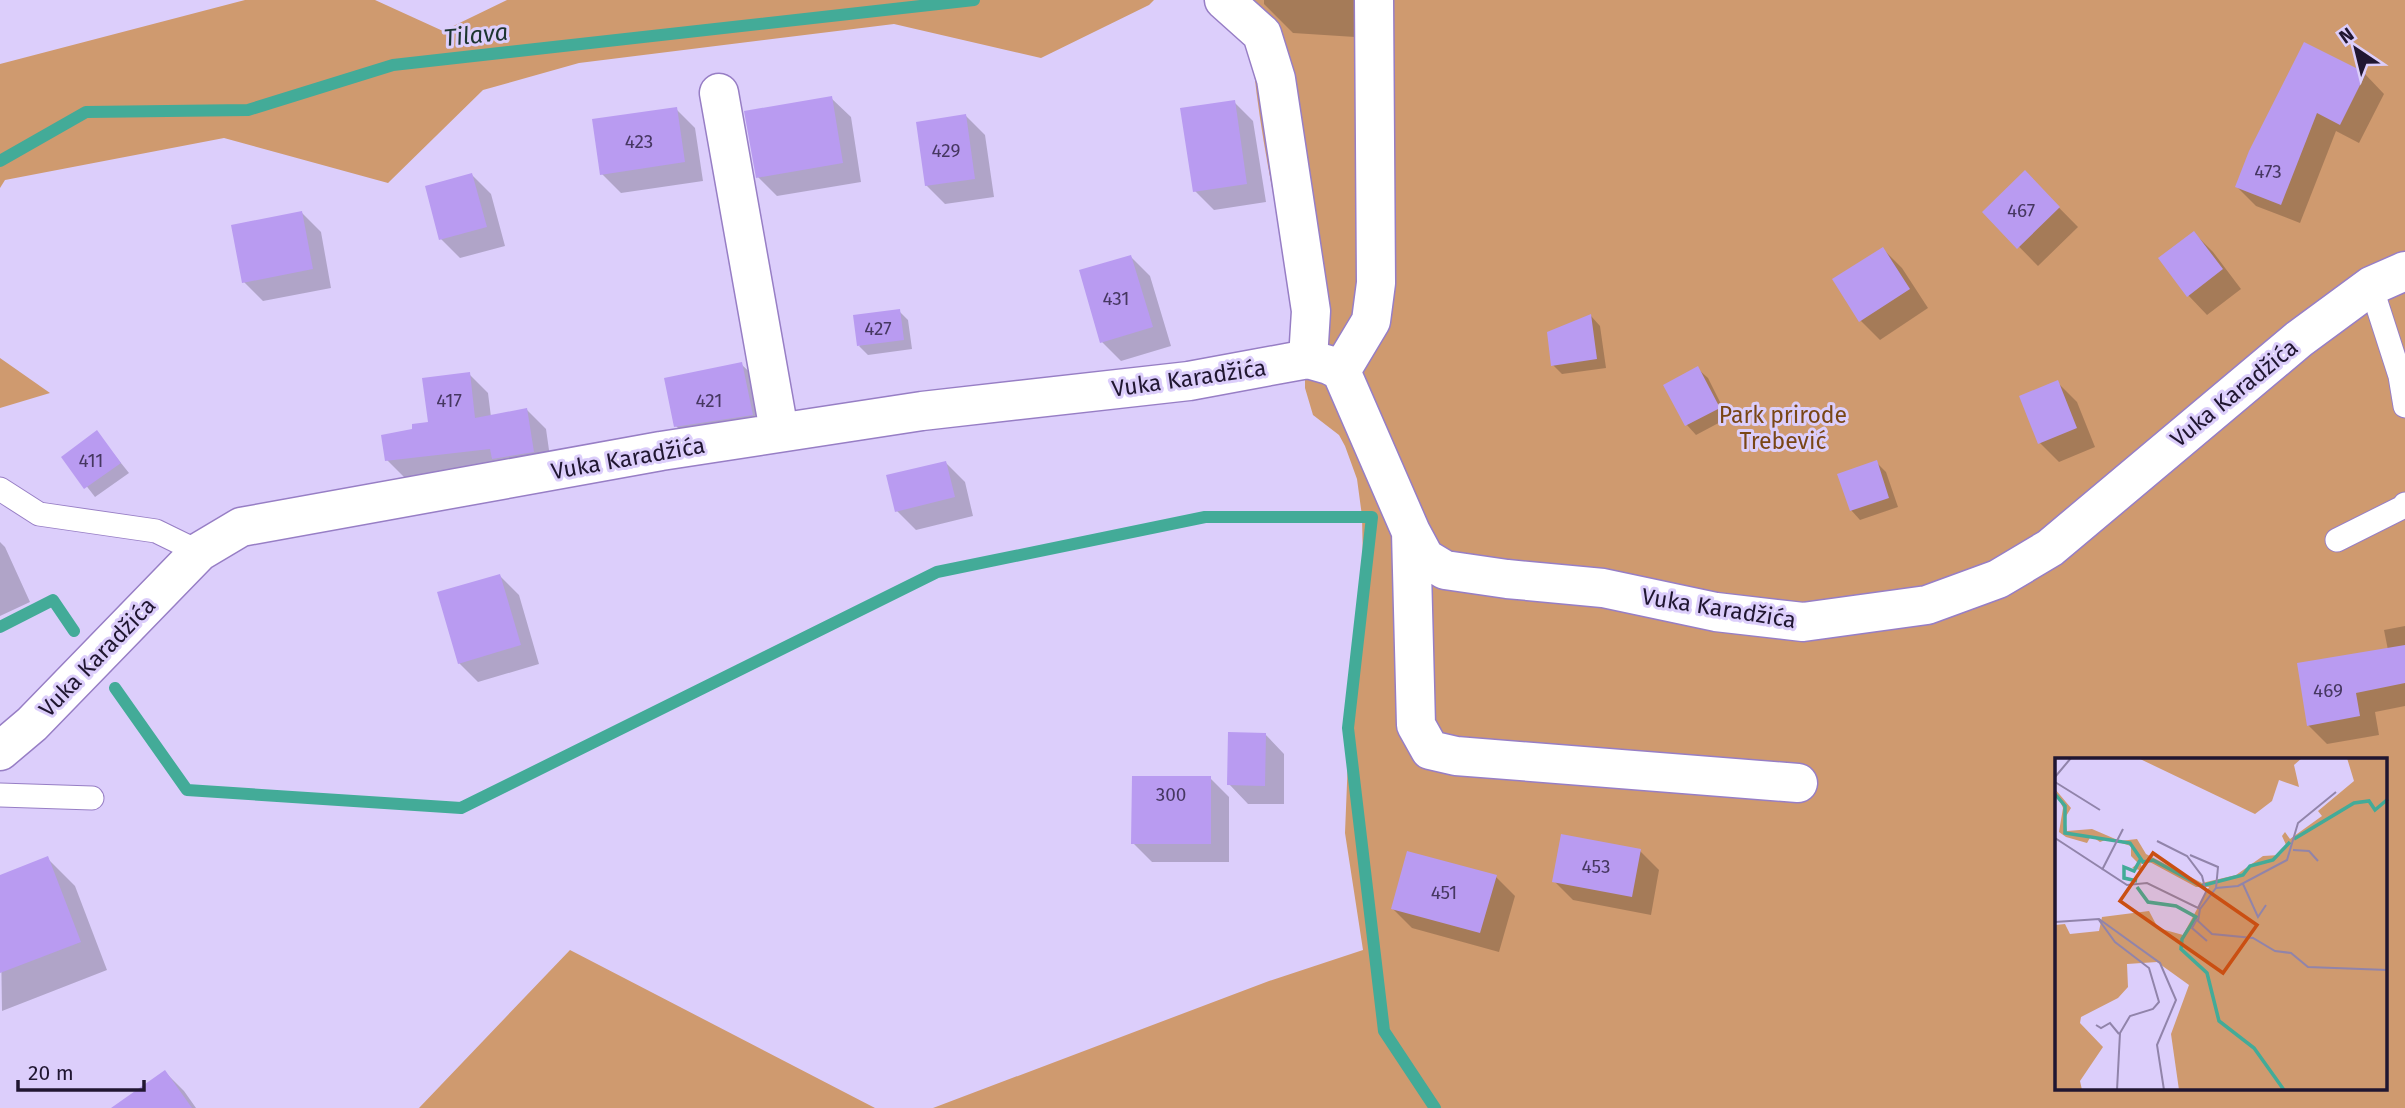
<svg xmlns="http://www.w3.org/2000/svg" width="2405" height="1108" viewBox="0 0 2405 1108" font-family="'Fira Sans',sans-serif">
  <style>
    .green { fill: #cf9a6f; fill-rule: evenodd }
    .shadow { fill: #0003 }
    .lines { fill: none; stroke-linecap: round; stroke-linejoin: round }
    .stream { stroke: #43ab98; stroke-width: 12 }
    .building { fill: #b99bf1 }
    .service-casing { stroke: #977ec5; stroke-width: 25 }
    .minor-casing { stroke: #977ec5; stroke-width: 41 }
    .service { stroke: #fff; stroke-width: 23 }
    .minor { stroke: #fff; stroke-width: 38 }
    .labels { text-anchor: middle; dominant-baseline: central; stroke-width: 6; stroke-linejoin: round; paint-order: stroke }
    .number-label { font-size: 19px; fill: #463761 }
    .street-label { font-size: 23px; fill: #201631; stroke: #dccefb }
    .park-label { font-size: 23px; fill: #794615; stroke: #dccefb }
    .water-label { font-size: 24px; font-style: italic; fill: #1d3530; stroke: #dccefb }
    .inset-river { fill: none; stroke: #43ab98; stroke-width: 3.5 }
    .inset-road { fill: none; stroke: #9184aa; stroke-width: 2 }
    .view { fill: #ca4f12; fill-opacity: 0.15; stroke: #ca4f12; stroke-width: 3.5 }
    .inset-edge { fill: none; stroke: #201631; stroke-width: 3.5 }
  </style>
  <rect width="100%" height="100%" fill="#dccefb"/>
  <path class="green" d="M 245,0 L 375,0 L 443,31 L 507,0 L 1154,0 L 1149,5 L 1041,58 L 894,24 L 579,63 L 483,90 L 388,183 L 224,138 L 5,180 L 0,188 L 0,64 Z
    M 1249,0 L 2405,0 L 2405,1108 L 933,1108 L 1269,981 L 1363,950 L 1345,833 L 1349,734 L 1360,622 L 1363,564 L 1362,516 L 1357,479 L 1345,446 L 1339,435 L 1313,415 L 1305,388 L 1305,351 C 1283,237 1252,116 1249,0 ZM 2057,760 L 2386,760 L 2386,1089 L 2057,1089 Z
    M 0,358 L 50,393 L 0,408 Z
    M 570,950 L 875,1108 L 419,1108 Z"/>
  <path class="shadow" d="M 1264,0 L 1357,0 L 1355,37 L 1293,33 L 1264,4 Z
    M 2365,74 L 2384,94 L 2359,143 L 2336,131 L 2300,223 L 2256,206 L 2237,187 L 2250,152 Z
    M 831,98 L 851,117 L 861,182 L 777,196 L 758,177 Z
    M 1234,102 L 1253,121 L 1266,202 L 1214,210 L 1195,191 Z
    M 676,109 L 695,128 L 703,181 L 621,193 L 602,174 Z
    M 966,116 L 985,135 L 994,197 L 945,204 L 926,185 Z
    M 2025,173 L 2078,227 L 2038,266 L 1985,212 Z
    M 472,175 L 491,194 L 505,246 L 460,258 L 441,239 Z
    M 302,213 L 321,232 L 331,288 L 263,301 L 244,282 Z
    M 2194,233 L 2213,252 L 2241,289 L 2207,315 L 2188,295 Z
    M 1883,249 L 1902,268 L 1928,308 L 1880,340 L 1861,321 Z
    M 1131,257 L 1150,276 L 1171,346 L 1121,361 L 1102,342 Z
    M 899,311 L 908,320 L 912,349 L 868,355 L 859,346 Z
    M 1591,316 L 1600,326 L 1606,368 L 1562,374 L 1553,365 Z
    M 741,364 L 761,383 L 771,433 L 695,445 L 676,426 Z
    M 1698,369 L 1708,378 L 1728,418 L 1696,435 L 1687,425 L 1666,386 Z
    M 469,374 L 488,393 L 491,417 L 527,410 L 546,429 L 552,471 L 406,479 L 387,460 L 414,431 L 430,424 Z
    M 2058,383 L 2077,402 L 2095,447 L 2059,462 L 2040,443 Z
    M 97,433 L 129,473 L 95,497 L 64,457 Z
    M 1876,462 L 1886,472 L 1898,507 L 1860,520 L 1851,510 Z
    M 946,463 L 965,482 L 973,516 L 916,530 L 897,511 Z
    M 0,542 L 5,547 L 30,602 L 0,616 Z
    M 500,576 L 519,595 L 539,664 L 478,682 L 459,663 Z
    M 2405,626 L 2405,706 L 2375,712 L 2379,735 L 2327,744 L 2308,725 L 2388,650 L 2384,630 Z
    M 1265,734 L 1284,754 L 1284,804 L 1248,804 L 1229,784 Z
    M 1210,778 L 1229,797 L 1229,862 L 1152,862 L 1133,843 Z
    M 1640,851 L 1659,870 L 1651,915 L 1573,900 L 1554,881 Z
    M 47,858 L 75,886 L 107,970 L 2,1011 L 0,877 Z
    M 1496,877 L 1515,896 L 1499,952 L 1412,928 L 1393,909 Z
    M 165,1072 L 184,1091 L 196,1108 L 114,1108 Z"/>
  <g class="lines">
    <path class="stream" d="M 0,161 L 86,112 L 248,110 L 393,65 L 974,0
      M 0,627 L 53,600 L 74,631
      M 115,688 L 187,790 L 461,808 L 937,572 L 1205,517 L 1372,517 L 1348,728 L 1384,1031 L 1435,1108"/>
  </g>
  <path class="building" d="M 2304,42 L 2366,73 L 2340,125 L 2317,113 L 2281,205 L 2235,187 L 2249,151 Z
    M 832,96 L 843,163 L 756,178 L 744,111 Z
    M 1235,100 L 1247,184 L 1193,192 L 1180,108 Z
    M 677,107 L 685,162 L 600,175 L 592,119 Z
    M 966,114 L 975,179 L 925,186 L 916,122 Z
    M 2025,170 L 2060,207 L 2017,249 L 1982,212 Z
    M 472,173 L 487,227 L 439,240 L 425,186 Z
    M 302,211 L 313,269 L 242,283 L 231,225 Z
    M 2194,231 L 2223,269 L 2187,297 L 2158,258 Z
    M 1883,247 L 1910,289 L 1859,322 L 1832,279 Z
    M 1131,255 L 1153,327 L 1100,343 L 1079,270 Z
    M 900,309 L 904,340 L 857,346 L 853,315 Z
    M 1591,314 L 1597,359 L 1551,366 L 1547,332 Z
    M 742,362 L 753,415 L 674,427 L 664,378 Z
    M 1698,366 L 1720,408 L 1685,426 L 1663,385 Z
    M 470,372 L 475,418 L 527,408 L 534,452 L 492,459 L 490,449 L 385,461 L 381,435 L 412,429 L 412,424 L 428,422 L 422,378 Z
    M 2058,380 L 2077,428 L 2038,444 L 2019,396 Z
    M 97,430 L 121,463 L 84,489 L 61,457 Z
    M 1877,460 L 1889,498 L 1850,511 L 1837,474 Z
    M 946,461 L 955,497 L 895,512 L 886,475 Z
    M 500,574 L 521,645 L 458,664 L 437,592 Z
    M 2405,645 L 2405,683 L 2356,693 L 2360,716 L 2307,726 L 2297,663 Z
    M 1228,732 L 1266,733 L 1265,786 L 1227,785 Z
    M 1132,776 L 1211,776 L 1211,844 L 1131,844 Z
    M 1561,834 L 1641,849 L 1632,897 L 1552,882 Z
    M 1407,851 L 1497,875 L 1480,933 L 1391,909 Z
    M 48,856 L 81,942 L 0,973 L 0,875 Z
    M 165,1070 L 192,1108 L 111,1108 Z"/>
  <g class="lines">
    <defs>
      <path id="service" d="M 2371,286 L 2400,376 L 2405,406
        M 0,489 L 39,514 L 156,531 L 199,552
        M 2337,540 L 2403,507 L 2405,504
        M 0,795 L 92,798"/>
      <path id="minor" d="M 1224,0 L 1262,34 L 1276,79 L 1311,311 L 1308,359
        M 719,93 L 779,431
        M 1341,371 L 1411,532 L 1425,558 L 1445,570 L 1507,579 L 1603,588 L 1716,612 L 1803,622 L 1927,605 L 1998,579 L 2050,548 L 2299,339 L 2371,286 L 2405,271
        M 1411,532 L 1416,725 L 1430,750 L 1456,756 L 1798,783
        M 0,751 L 32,724 L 199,552 L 241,527 L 661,451 L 922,411 L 1189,381 L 1308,359 L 1329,365 L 1341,371 L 1371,321 L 1376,283 L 1374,0"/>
    </defs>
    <use href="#service" class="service-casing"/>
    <use href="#minor" class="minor-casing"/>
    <use href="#service" class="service"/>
    <use href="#minor" class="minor"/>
  </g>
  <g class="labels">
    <g class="number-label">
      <text x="639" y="141">423</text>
      <text x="946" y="150">429</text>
      <text x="2268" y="171">473</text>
      <text x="2021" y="210">467</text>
      <text x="1116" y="298">431</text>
      <text x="878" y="328">427</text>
      <text x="449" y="400">417</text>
      <text x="709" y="400">421</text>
      <text x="91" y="460">411</text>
      <text x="2328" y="690">469</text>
      <text x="1171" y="794">300</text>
      <text x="1596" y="866">453</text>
      <text x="1444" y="892">451</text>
    </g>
    <g class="street-label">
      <text transform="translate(1189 378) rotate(-8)">Vuka Karadžića</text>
      <text transform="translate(2234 393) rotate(-39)">Vuka Karadžića</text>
      <text transform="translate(628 458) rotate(-10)">Vuka Karadžića</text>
      <text transform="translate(1719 608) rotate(9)">Vuka Karadžića</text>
      <text transform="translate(97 657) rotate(-46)">Vuka Karadžića</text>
    </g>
    <g class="park-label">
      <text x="1783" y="415">Park prirode<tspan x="1783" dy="26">Trebević</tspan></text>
    </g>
    <g class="water-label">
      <text transform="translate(476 35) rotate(-6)">Tilava</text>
    </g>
  </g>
  <g transform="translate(2055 758)">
    <rect width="332" height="332" fill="#dccefb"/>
    <path d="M 83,0 L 247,0 L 239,7 L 244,29 L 224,22 L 217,43 L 200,56 ZM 292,0 L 332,0 L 332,332 L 124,332 L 116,276 L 134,227 L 102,204 L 72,206 L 73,229 L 63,240 L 26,259 L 25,265 L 48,289 L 25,323 L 27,332 L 0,332 L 0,167 L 10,166 L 15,176 L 44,173 L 47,159 L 94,153 L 103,170 L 128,177 L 154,129 L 141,129 L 93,103 L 86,106 L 88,113 L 77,110 L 83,105 L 76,98 L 76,88 L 53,81 L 45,84 L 36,78 L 32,85 L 11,79 L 4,74 L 8,50 L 0,31 L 16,50 L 10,60 L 12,73 L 37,71 L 65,83 L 82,81 L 91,96 L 147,125 L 181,117 L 208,98 L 225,97 L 232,89 L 227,78 L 230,74 L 235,81 L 267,58 L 263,53 L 299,23 Z" fill="#cf9a6f"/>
    <path class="inset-river" d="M 0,36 L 10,48 L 10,75 L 75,85 L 88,104 L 98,102 L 146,128 L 188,117 L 195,108 L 218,102 L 235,84M 239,81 L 299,45 L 314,43 L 320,52 L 333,41M 82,123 L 69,120 L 69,109 L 79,113 L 85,102M 82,129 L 93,144 L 121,148 L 141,159 L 127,181 L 126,191 L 152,215 L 164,263 L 199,290 L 229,332"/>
    <path class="inset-road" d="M 0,19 L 16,0M 0,24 L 45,52M 0,80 L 72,127 L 92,125 L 145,151 L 161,130 L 183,128 L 232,102 L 243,65 L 281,34M 102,83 L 132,98 L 147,118 L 151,134 L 143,150M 238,92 L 254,93 L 263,103M 135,97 L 163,109 L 161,130M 47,112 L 68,71M 188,126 L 203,159 L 211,147M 145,151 L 143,163 L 157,176 L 198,180 L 220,193 L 236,195 L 253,209 L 333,212M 142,161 L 137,170 L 152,183M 44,162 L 60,184 L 94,210 L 104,244 L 98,251 L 75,258 L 65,275 L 62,332M 0,164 L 44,161 L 105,205 L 121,242 L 102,287 L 109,332M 41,267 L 46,270 L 55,265 L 64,276"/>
    <path class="view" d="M 98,95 L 202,167 L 168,215 L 65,143 Z"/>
    <rect width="332" height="332" class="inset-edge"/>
  </g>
  <g transform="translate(2356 49) rotate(325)" stroke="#dccefb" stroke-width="5" paint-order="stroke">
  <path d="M0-5L12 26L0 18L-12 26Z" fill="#201631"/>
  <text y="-10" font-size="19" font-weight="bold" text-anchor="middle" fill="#201631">N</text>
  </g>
  <path d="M18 1080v10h126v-10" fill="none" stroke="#201631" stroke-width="3.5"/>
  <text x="28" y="1080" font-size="21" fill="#201631" stroke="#dccefb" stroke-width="5" paint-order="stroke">20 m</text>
</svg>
